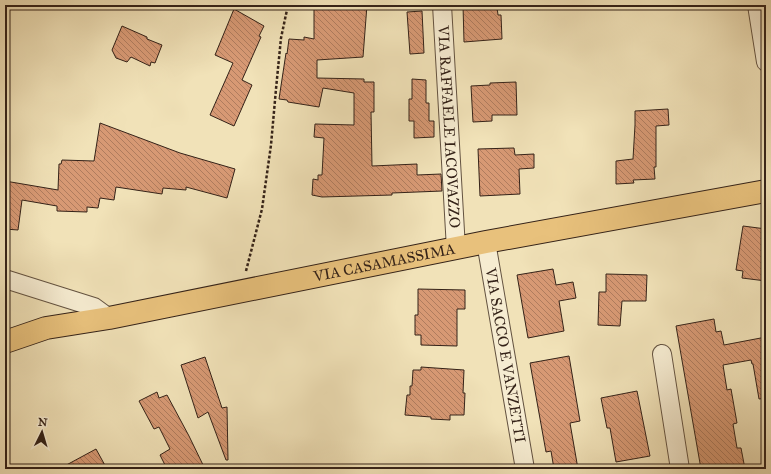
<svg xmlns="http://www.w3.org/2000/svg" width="771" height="474" viewBox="0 0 771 474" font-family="'IM FELL Great Primer',serif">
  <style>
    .building { fill: url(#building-back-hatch); stroke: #342218 }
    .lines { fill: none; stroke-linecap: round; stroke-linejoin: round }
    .minor-casing { stroke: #635240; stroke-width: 20 }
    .major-casing { stroke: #342218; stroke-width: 24 }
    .path { stroke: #342218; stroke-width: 2.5; stroke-dasharray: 3 2; stroke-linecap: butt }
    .minor { stroke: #f6ecd1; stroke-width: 18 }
    .major { stroke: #e8c17c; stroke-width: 22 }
    .labels { text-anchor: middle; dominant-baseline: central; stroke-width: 3.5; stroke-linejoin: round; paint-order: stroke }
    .street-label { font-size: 15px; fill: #342218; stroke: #f6ecd1 }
  </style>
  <defs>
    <pattern id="building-back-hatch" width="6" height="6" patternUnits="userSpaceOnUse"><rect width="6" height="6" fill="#d79974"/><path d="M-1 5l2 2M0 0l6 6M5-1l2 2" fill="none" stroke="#af7c5e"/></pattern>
  </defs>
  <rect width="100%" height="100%" fill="#f1e2b8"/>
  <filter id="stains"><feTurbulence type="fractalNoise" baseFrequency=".005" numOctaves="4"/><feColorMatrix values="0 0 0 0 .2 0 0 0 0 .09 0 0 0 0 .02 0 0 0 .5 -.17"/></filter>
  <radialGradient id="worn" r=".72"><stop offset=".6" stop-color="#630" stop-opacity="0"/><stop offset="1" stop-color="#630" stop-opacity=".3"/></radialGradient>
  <path class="building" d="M 314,5 L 367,5 L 363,57 L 317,60 L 317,78 L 364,79 L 364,82 L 374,82 L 374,112 L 371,112 L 372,166 L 417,164 L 417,175 L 441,174 L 442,191 L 392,193 L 392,195 L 322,197 L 312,195 L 313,179 L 318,180 L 318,175 L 322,175 L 324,138 L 314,137 L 315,124 L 354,125 L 354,93 L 323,88 L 319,107 L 288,102 L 287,100 L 279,99 L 286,53 L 287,54 L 289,39 L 304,40 L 304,37 L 314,39 Z
    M 463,5 L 491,5 L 497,7 L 498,15 L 501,15 L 502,39 L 464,42 Z
    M 234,9 L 264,26 L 259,36 L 261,37 L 242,80 L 252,85 L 234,126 L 210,115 L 233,63 L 215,55 Z
    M 422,11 L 424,53 L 410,54 L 407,12 Z
    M 122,26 L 147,37 L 147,39 L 162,45 L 155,63 L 151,62 L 150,66 L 131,57 L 127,62 L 116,58 L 112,50 Z
    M 412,79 L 426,80 L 426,103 L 429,103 L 429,121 L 434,121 L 434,137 L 414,138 L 414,121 L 409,121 L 409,99 L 412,99 Z
    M 516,82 L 517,115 L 492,115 L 492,121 L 473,122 L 471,86 L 490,85 L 490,83 Z
    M 668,109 L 669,125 L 656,126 L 656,167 L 654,167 L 655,179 L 633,180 L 634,183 L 616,184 L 616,161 L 633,159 L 635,125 L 635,111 Z
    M 100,123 L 180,153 L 235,169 L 227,198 L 186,187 L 186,190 L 163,188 L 162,194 L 116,187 L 114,200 L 100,198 L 98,208 L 87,207 L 87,212 L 57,211 L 57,206 L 22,200 L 18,230 L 5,229 L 5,181 L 58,190 L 59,164 L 61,164 L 62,160 L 94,161 Z
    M 514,148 L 515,155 L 534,154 L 534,168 L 519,169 L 520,194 L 480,196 L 478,149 Z
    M 743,226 L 766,229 L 766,281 L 742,278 L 743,271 L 736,270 Z
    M 553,269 L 556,285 L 573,282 L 576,298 L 559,301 L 564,331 L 528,338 L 517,275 Z
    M 606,274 L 647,275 L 646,301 L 622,301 L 620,326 L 598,325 L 599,292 L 606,292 Z
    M 418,289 L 465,290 L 465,309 L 457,309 L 457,346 L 421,345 L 421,335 L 415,335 L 415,315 L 418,315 Z
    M 714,319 L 716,332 L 721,331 L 724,345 L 766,337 L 766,398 L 759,399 L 753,364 L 752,364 L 751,360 L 723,365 L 727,390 L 731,389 L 737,423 L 733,424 L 737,448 L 741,448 L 745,469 L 701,469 L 676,326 Z
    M 569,356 L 580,421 L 570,423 L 578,469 L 554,469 L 551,451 L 546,452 L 530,363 Z
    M 205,357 L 222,408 L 227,407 L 228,460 L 226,460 L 208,412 L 198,418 L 181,365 Z
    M 421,367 L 464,370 L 463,393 L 465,393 L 464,415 L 450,415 L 450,420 L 431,419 L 431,417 L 405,415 L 407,395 L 410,395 L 410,386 L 412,386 L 413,370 L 421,370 Z
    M 637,391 L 650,456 L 616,462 L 610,428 L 607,428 L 601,398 Z
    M 157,392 L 159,398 L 167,395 L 189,436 L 205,469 L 167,469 L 160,455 L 170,449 L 159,427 L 154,429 L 139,401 Z
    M 96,449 L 107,469 L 59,469 Z"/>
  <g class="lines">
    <defs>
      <g id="minor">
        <path id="s1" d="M 442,5 L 456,249"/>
        <path d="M 757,5 L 766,62"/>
        <path id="s2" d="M 486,242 L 525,469"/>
        <path d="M 5,279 L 94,307 L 109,318"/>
        <path d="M 662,354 L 680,469"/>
      </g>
      <g id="major">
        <path id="s3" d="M 5,342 L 46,328 L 109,318 L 486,242 L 766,191"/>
      </g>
    </defs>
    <use href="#minor" class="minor-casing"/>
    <use href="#major" class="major-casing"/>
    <path class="path" d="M 246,271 L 262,209 L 271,145 L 276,89 L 281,38 L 288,5"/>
    <use href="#minor" class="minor"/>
    <use href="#major" class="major"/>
  </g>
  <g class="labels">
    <g class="street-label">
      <text stroke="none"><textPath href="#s1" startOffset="122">VIA RAFFAELE IACOVAZZO</textPath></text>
      <text stroke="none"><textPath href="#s3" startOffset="388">VIA CASAMASSIMA</textPath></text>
      <text stroke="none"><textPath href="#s2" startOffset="115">VIA SACCO E VANZETTI</textPath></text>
    </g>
  </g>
  <rect width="771" height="474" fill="none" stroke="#f1e2b8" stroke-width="20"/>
  <rect x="6" y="6" width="759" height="462" fill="none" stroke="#342218" stroke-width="2"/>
  <rect x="10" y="10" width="751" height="454" fill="none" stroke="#342218"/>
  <g transform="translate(42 432) rotate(5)" stroke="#f6ecd1" stroke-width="3" paint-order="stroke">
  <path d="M0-3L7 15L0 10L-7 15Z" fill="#342218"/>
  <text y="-6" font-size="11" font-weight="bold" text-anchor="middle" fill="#342218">N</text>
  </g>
  <rect width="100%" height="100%" filter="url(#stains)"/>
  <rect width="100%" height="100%" fill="url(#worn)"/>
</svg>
